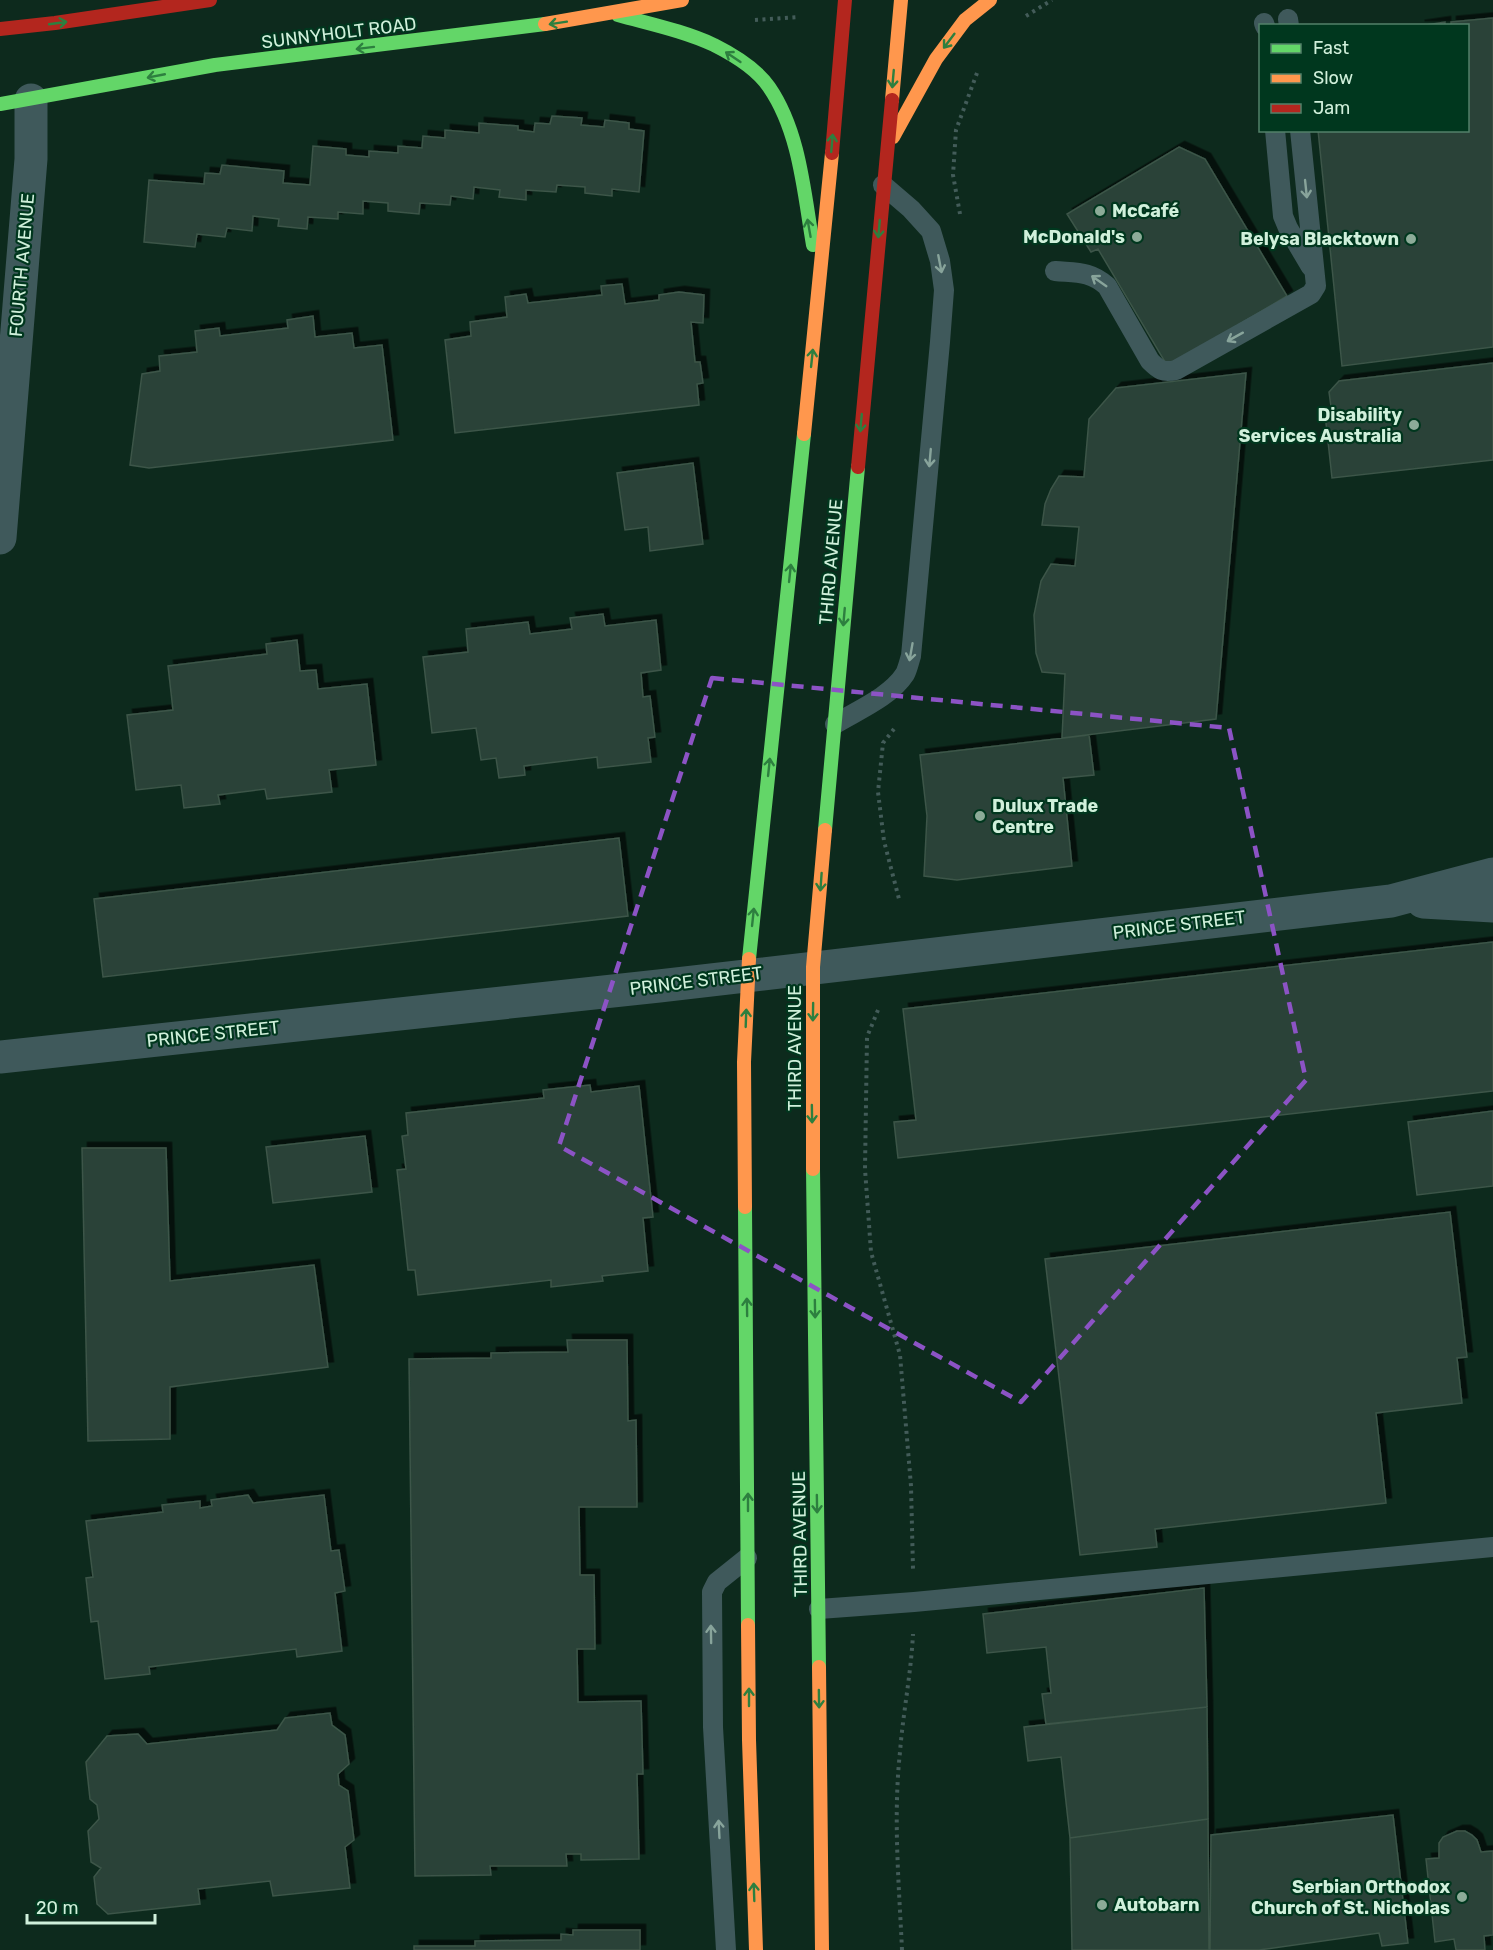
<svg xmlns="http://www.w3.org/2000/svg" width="1493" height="1950" viewBox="0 0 1493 1950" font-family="Rubik,sans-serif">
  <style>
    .building { fill: #294337; stroke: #3c5548; stroke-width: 1.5; filter: url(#shadow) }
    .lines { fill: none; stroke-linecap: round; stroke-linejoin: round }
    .path { stroke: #435c59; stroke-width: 4; stroke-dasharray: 3 4.5; stroke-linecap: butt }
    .lane { stroke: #3f595b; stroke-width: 20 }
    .street { stroke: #3f595b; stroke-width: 33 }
    .fast { stroke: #63d668; stroke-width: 14 }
    .slow { stroke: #ff974d; stroke-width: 14 }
    .jam { stroke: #b3261e; stroke-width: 14 }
    .oneway { stroke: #2d7f3f }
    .oneway2 { stroke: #88a49b }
    .marked { fill: none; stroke: #8c53c5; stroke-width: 4.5; stroke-dasharray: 12 8; stroke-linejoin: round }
    .poi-dot { fill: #8cab98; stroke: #00371e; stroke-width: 2 }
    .labels { text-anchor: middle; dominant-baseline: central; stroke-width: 4.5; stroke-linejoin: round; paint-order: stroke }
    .street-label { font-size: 18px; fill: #d0f0db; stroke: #00371e }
    .poi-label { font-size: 18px; font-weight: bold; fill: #d0f0db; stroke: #00371e; text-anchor: end }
  </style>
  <defs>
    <filter id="shadow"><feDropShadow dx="5.5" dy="-5.5" stdDeviation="0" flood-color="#0009"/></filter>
  </defs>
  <rect width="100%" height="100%" fill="#0d2a1d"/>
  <path class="building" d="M 1493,18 L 1493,347 L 1342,366 L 1318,130 L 1468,130 L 1468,26 L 1451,26 L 1451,22 Z
    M 1445,22 L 1445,26 L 1419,26 Z
    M 552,116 L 582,118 L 581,125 L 604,127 L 605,120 L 629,123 L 629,129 L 644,131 L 639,192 L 612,189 L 612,196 L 585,193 L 585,187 L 557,185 L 556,192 L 526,190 L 526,200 L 499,197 L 500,190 L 474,187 L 473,199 L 451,196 L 450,205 L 420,203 L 419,214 L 388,211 L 388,203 L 363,201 L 363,214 L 338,212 L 338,219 L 308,217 L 307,229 L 278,226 L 279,219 L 253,216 L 252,231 L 227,228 L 225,237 L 197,234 L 195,247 L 144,242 L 149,180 L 204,184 L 205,173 L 220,174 L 222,165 L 284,171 L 283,183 L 310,185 L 313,146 L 346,149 L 346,155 L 369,157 L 369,151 L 398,153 L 398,146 L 422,148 L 423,136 L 445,138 L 445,130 L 479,133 L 479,123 L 518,126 L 518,130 L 534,132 L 535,123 L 550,124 Z
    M 1179,147 L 1205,159 L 1287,296 L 1168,367 L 1098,249 L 1091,252 L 1067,214 Z
    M 622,284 L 625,304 L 659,300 L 659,295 L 679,292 L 704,295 L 703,323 L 691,322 L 695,362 L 700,362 L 703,383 L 697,384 L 699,405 L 455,433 L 445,340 L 471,336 L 470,322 L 507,317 L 505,297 L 526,294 L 528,303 L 602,295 L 601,286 Z
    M 313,316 L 315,337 L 352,333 L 354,348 L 382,345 L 393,440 L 149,468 L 130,465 L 142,374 L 160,371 L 159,356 L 197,352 L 195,331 L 219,328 L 220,336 L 288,328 L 287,320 Z
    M 1493,363 L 1493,460 L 1332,478 L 1325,414 L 1332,414 L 1329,392 L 1339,381 Z
    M 1246,373 L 1216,719 L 1062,738 L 1065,674 L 1042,672 L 1036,653 L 1034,615 L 1041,581 L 1051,564 L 1075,566 L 1079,527 L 1042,525 L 1045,504 L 1051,489 L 1059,476 L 1084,477 L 1089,419 L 1116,388 Z
    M 693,463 L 703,544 L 650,551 L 648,527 L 625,530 L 617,473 Z
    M 603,614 L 605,626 L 656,620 L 661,670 L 641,673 L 643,697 L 650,696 L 655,737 L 648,738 L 651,762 L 598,768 L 597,757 L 524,766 L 525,775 L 499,778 L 496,758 L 481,760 L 476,728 L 432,733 L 423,657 L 468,652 L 466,629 L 528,622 L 530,634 L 572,629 L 570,618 Z
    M 297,640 L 300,671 L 316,670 L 318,689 L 367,684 L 376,765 L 329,770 L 332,792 L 267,799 L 265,789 L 218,795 L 220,804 L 184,808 L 181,785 L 136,790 L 127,715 L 173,710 L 168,666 L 267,654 L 266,644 Z
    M 1089,735 L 1094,775 L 1063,778 L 1072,866 L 957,880 L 924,876 L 927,816 L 920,755 Z
    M 619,838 L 628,916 L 103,977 L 94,899 Z
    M 1493,942 L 1493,1091 L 898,1158 L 894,1122 L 916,1120 L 903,1009 Z
    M 590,1085 L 591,1092 L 639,1086 L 653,1217 L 643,1218 L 648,1271 L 602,1276 L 603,1281 L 551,1287 L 551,1280 L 418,1295 L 415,1270 L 408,1270 L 397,1170 L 406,1169 L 402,1136 L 408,1135 L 406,1113 L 544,1098 L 543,1090 Z
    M 1493,1111 L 1493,1186 L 1417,1195 L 1408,1122 Z
    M 365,1136 L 372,1192 L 273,1203 L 266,1147 Z
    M 82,1148 L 166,1148 L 170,1281 L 314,1265 L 328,1367 L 170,1387 L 170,1439 L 88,1441 Z
    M 1450,1212 L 1467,1357 L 1457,1358 L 1462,1403 L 1376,1413 L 1386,1503 L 1155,1529 L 1157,1547 L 1080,1555 L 1045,1259 Z
    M 567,1340 L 627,1340 L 628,1421 L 636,1420 L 637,1507 L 579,1507 L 580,1575 L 594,1575 L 595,1649 L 577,1649 L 578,1702 L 641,1701 L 643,1774 L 637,1774 L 639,1859 L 581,1860 L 581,1854 L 566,1854 L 567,1866 L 490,1866 L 491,1875 L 415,1876 L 409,1359 L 491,1358 L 491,1353 L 568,1352 Z
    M 248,1495 L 253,1503 L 324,1495 L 331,1551 L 339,1550 L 345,1591 L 335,1593 L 342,1651 L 297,1657 L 296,1649 L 149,1667 L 150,1674 L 105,1679 L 98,1621 L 91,1622 L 86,1578 L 93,1577 L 86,1521 L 163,1512 L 162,1505 L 200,1501 L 200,1508 L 212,1506 L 211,1500 Z
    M 1204,1588 L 1207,1707 L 1046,1724 L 1042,1694 L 1051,1693 L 1046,1647 L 987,1653 L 983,1614 Z
    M 1207,1707 L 1208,1819 L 1070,1838 L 1061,1757 L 1028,1761 L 1024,1727 Z
    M 330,1713 L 332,1725 L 345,1735 L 349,1764 L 338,1774 L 339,1785 L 348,1791 L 354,1840 L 345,1847 L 350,1888 L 273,1896 L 270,1881 L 198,1889 L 200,1904 L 108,1914 L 97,1904 L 94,1877 L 101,1868 L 91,1862 L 88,1831 L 99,1819 L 97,1805 L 90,1799 L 86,1762 L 107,1736 L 138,1734 L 147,1744 L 277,1730 L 285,1718 Z
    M 1393,1815 L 1408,1943 L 1382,1946 L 1379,1933 L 1259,1950 L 1210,1950 L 1211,1835 Z
    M 1208,1819 L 1209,1950 L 1072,1950 L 1070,1838 Z
    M 1457,1831 L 1465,1831 L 1472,1835 L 1477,1840 L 1481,1852 L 1493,1851 L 1493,1935 L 1484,1936 L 1485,1950 L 1456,1950 L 1454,1939 L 1435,1942 L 1426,1859 L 1439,1858 L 1439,1843 L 1443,1837 Z
    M 573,1930 L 640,1930 L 640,1950 L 414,1950 L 414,1946 L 475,1946 L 475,1941 L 561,1940 L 561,1934 L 573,1935 Z"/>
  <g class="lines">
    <path class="path" d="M 1026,16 L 1052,0
      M 755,20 L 798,17
      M 960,214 L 953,175 L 956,130 L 977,73
      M 894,729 L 883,743 L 878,792 L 884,841 L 899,899
      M 878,1010 L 867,1037 L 865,1169 L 871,1252 L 900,1355 L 911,1486 L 913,1569
      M 902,1950 C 899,1884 893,1818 900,1752 C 903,1713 911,1674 913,1634"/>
    <path class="lane" d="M 1288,19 L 1289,26
      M 1264,23 L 1265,26
      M 1275,130 L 1283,216 L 1288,228 L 1311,267
      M 1055,271 C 1077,273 1090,271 1107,286 L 1150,361 C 1159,370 1163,373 1176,370 L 1311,294 L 1316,286 L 1300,130
      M 835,724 C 858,710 890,697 905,674 C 908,668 909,662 911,656 L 940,342 L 944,290 L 940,261 L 931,231 L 911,209 L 883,185
      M 819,1609 L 914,1602 L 1493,1547
      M 726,1950 L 713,1727 L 712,1592 L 717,1582 L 747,1558"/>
    <path class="street" d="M 0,538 L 31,159 L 31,100
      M 1423,902 L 1493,906
      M 0,1057 L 659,986 L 1391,901 L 1493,874"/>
    <path class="fast" d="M 618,15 C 650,24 684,31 714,45 C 734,55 756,68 769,87 C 800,132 804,193 813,245
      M 0,104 L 215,65 L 545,24
      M 825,830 L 858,467
      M 749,959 L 804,434
      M 813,1169 L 819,1667
      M 745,1207 L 748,1625"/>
    <path class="slow" d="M 545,24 L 682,0
      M 892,100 L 901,0
      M 893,137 L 936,59 L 965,20 L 990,0
      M 804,434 L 832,153
      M 813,1169 L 813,967 L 825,830
      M 745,1207 L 744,1062 L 749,959
      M 748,1625 L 749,1740 L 756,1950
      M 819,1667 L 822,1950"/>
    <path class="jam" d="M 0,29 L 55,23 L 210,0
      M 832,153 L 845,0
      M 858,467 L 892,100"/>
  </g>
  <defs><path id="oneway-shaft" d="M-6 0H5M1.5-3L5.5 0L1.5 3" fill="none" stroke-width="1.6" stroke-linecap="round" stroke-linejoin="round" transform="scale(1.5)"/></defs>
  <g class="oneway">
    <use href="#oneway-shaft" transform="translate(58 23) rotate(-8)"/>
    <use href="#oneway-shaft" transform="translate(558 23) rotate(171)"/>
    <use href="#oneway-shaft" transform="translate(949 41) rotate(127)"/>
    <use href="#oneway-shaft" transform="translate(365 48) rotate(173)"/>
    <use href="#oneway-shaft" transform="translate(733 57) rotate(-146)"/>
    <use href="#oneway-shaft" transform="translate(156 76) rotate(169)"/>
    <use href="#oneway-shaft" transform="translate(893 79) rotate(95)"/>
    <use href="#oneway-shaft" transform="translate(832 143) rotate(-85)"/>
    <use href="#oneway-shaft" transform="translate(809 228) rotate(-100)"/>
    <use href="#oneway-shaft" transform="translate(879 229) rotate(95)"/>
    <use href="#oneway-shaft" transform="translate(812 358) rotate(-84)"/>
    <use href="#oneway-shaft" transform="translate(861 423) rotate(95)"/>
    <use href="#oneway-shaft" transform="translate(790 573) rotate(-84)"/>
    <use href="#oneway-shaft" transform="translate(844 617) rotate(95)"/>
    <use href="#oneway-shaft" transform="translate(769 767) rotate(-84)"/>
    <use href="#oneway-shaft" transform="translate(821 882) rotate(94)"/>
    <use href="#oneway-shaft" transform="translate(753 917) rotate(-84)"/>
    <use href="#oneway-shaft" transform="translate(813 1012) rotate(91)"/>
    <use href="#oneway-shaft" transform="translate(746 1018) rotate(-88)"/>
    <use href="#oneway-shaft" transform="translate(812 1114) rotate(89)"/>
    <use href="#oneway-shaft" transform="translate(747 1307) rotate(-91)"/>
    <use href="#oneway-shaft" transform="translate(815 1309) rotate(89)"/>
    <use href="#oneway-shaft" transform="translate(748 1502) rotate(-90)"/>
    <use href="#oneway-shaft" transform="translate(817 1504) rotate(89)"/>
    <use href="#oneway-shaft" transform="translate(749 1697) rotate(-90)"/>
    <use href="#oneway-shaft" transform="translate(819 1699) rotate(89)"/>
    <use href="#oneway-shaft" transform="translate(754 1892) rotate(-92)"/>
  </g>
  <g class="oneway2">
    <use href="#oneway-shaft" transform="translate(1306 189) rotate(84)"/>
    <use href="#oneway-shaft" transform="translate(940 264) rotate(79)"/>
    <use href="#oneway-shaft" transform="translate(1099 281) rotate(-145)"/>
    <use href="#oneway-shaft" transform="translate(1235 337) rotate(151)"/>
    <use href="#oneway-shaft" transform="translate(930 458) rotate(95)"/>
    <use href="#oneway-shaft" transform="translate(911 652) rotate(100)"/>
    <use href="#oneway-shaft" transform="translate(711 1634) rotate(-91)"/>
    <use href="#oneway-shaft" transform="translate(719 1829) rotate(-93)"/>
  </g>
  <path class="marked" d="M 712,678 L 1229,728 L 1306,1080 L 1021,1402 L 559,1146 Z"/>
  <g class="poi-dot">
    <circle cx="1100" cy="211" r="6"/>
    <circle cx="1137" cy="237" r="6"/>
    <circle cx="1411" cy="239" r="6"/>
    <circle cx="1414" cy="425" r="6"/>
    <circle cx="980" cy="816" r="6"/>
    <circle cx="1462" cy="1897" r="6"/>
    <circle cx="1102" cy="1905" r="6"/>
  </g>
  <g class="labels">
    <g class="street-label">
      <text transform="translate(339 33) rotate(-7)">SUNNYHOLT ROAD</text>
      <text transform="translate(22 265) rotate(-85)">FOURTH AVENUE</text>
      <text transform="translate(831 562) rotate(-85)">THIRD AVENUE</text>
      <text transform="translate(1179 925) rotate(-7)">PRINCE STREET</text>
      <text transform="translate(696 981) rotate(-7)">PRINCE STREET</text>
      <text transform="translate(213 1034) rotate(-6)">PRINCE STREET</text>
      <text transform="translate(795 1048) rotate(-90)">THIRD AVENUE</text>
      <text transform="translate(800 1534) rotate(-91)">THIRD AVENUE</text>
    </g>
    <g class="poi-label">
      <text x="1112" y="211" text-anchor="start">McCafé</text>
      <text x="1125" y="237">McDonald's</text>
      <text x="1399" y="239">Belysa Blacktown</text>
      <text x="1402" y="415">Disability<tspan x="1402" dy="21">Services Australia</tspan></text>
      <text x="992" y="806" text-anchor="start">Dulux Trade<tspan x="992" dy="21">Centre</tspan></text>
      <text x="1450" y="1887">Serbian Orthodox<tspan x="1450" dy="21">Church of St. Nicholas</tspan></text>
      <text x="1114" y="1905" text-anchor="start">Autobarn</text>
    </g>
  </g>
  <rect x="1259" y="24" width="210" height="108" fill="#00371e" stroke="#53816a" stroke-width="1.5"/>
  <rect x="1271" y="44" width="30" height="9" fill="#63d668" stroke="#53816a" stroke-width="1.5"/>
  <text x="1313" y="54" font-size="18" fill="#d0f0db">Fast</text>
  <rect x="1271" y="74" width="30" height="9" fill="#ff974d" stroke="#53816a" stroke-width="1.5"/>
  <text x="1313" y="84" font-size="18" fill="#d0f0db">Slow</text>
  <rect x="1271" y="104" width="30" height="9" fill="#b3261e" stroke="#53816a" stroke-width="1.5"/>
  <text x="1313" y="114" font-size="18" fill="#d0f0db">Jam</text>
  <path d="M27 1914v9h128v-9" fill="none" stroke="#d0f0db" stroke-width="3"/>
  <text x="36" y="1914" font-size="18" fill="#d0f0db" stroke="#00371e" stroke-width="4.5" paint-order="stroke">20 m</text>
</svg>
